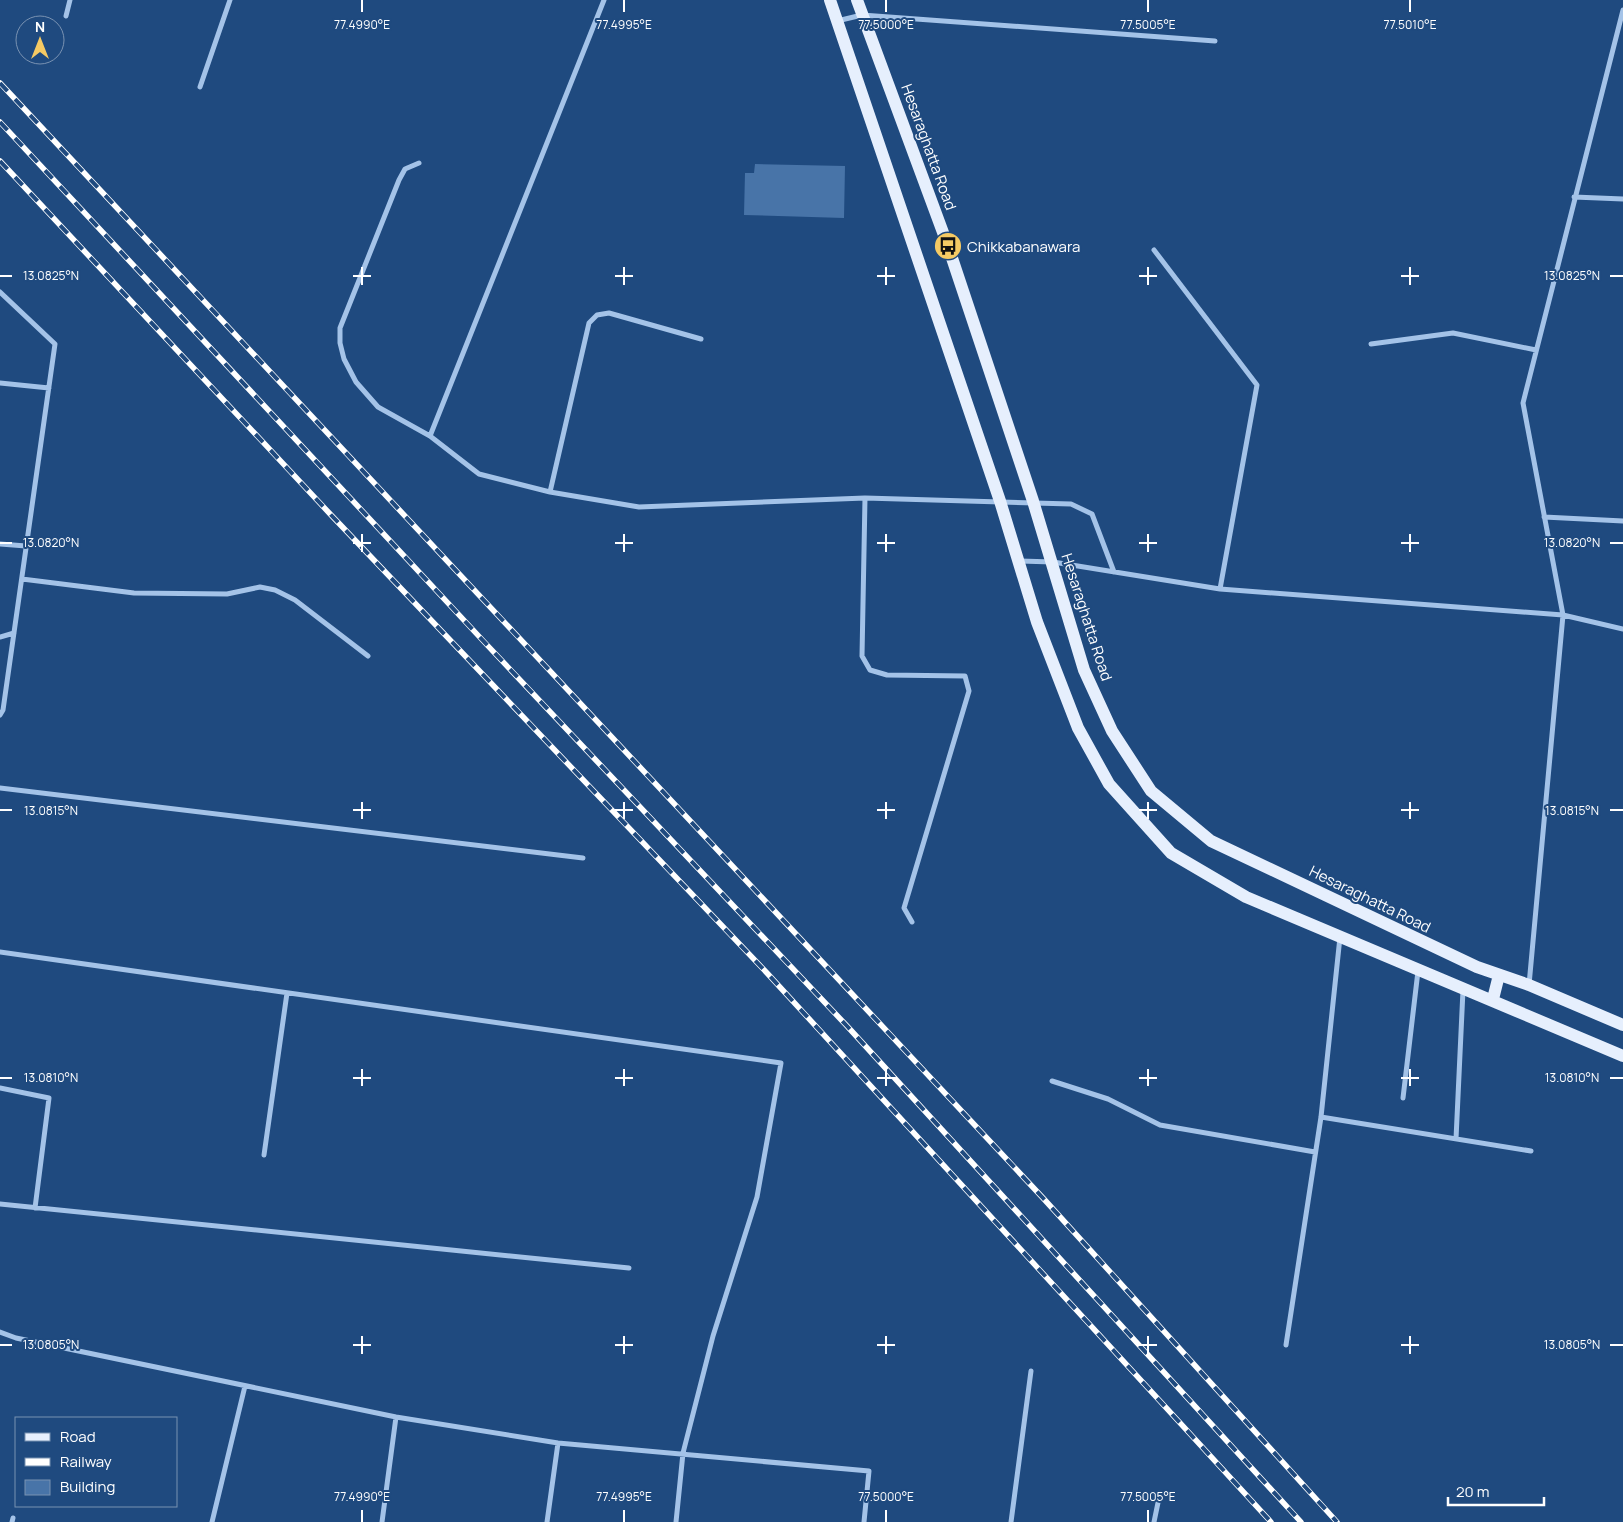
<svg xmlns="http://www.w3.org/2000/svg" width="1623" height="1522" viewBox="0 0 1623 1522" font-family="Manrope,sans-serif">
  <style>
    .building { fill: #4874a8 }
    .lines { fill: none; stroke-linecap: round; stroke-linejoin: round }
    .street { stroke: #a4c3e8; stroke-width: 5 }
    .primary { stroke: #e6effd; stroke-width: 12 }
    .rail-casing { stroke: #fff; stroke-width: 5.5 }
    .rail { stroke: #1f4a7f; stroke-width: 4; stroke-dasharray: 11; stroke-linecap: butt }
    .ticks { fill: none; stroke: #fff; stroke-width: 2 }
    .labels { text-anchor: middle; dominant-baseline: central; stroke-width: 4; stroke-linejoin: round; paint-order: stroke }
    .street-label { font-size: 15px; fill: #fff; stroke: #1f4a7f }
    .poi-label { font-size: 15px; fill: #fff; stroke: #1f4a7f; text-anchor: start }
    .ticks-label { font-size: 12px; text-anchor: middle; fill: #fff; stroke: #1f4a7f; stroke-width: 4; stroke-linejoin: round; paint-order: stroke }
  </style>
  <rect width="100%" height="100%" fill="#1f4a7f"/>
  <path class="building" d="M 755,164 L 845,166 L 844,218 L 744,215 L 745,173 L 754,173 Z"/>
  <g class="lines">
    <path class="street" d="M 66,16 L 70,0
      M 837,21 L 862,15 L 1215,41
      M 200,87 L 230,0
      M 419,163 L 405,169 L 399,180 L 340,328 L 340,343 L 344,359 L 356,382 L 378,407 L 430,436 L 479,474 L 550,492 L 639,507 L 865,498 L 1071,504 L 1092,514 L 1114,572
      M 1574,197 L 1623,199
      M 1154,250 L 1257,385 L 1220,589
      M 0,292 L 55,344 L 3,710 L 0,715
      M 1371,344 L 1453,333 L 1536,350
      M 0,383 L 49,388
      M 430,436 L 604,0
      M 550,492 L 589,323 L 597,315 L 609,313 L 701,339
      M 865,498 L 862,656 L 870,670 L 887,675 L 965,676 L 969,691 L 904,908 L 912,922
      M 1544,517 L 1623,521
      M 0,544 L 26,546
      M 1020,561 L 1053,562 L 1220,589 L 1563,615 L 1523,403 L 1623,10
      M 22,579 L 134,593 L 227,594 L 260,587 L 275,590 L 295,600 L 368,656
      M 0,637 L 14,633
      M 0,788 L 583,858
      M 0,952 L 781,1063 L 757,1197 L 713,1336 L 683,1453 L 676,1522
      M 1529,985 L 1563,615 L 1623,629
      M 1052,1081 L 1108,1099 L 1160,1125 L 1315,1152
      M 0,1088 L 49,1098 L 35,1208
      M 1403,1098 L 1418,971
      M 1321,1117 L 1531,1151
      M 1456,1139 L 1463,990
      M 264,1155 L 287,993
      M 0,1204 L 629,1268
      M 0,1332 L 16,1338 L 396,1417 L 558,1443 L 869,1471 L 864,1522
      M 1286,1345 L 1321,1117 L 1340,937
      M 12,1522 L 13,1518
      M 212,1522 L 245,1386
      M 382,1522 L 396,1417
      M 547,1522 L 558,1443
      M 1011,1522 L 1031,1371
      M 1154,1522 L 1160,1493"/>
    <path class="primary" d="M 830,0 L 1000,501 L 1037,622 L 1078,728 L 1109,784 L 1171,853 L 1246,897 L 1623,1056
      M 857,0 L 948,246 L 1033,501 L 1084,670 L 1112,731 L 1151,791 L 1211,841 L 1477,967 L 1529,985 L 1623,1025
      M 1493,999 L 1499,975"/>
    <defs>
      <path id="rail" d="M 0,83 L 1043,1198 L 1337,1522
        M 0,122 L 488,646 L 847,1026 L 1301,1522
        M 0,161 L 332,516 L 767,973 L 1271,1522"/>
    </defs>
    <use href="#rail" class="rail-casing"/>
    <use href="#rail" class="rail"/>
  </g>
  <path class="ticks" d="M 362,0 L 362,12M 624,0 L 624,12M 886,0 L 886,12M 1148,0 L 1148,12M 1410,0 L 1410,12M 362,267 L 362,285M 624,267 L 624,285M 886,267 L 886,285M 1148,267 L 1148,285M 1410,267 L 1410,285M 0,276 L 12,276M 353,276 L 371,276M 615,276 L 633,276M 877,276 L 895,276M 1139,276 L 1157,276M 1401,276 L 1419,276M 1610,276 L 1623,276M 362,534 L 362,552M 624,534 L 624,552M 886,534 L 886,552M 1148,534 L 1148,552M 1410,534 L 1410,552M 0,543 L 12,543M 353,543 L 371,543M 615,543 L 633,543M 877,543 L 895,543M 1139,543 L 1157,543M 1401,543 L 1419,543M 1610,543 L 1623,543M 362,802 L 362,819M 624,802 L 624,819M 886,802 L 886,819M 1148,802 L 1148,819M 1410,802 L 1410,819M 0,810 L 12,810M 353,810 L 371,810M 615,810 L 633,810M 877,810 L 895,810M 1139,810 L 1157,810M 1401,810 L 1419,810M 1610,810 L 1623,810M 362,1069 L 362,1086M 624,1069 L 624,1086M 886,1069 L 886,1086M 1148,1069 L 1148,1086M 1410,1069 L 1410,1086M 0,1078 L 12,1078M 353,1078 L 371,1078M 615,1078 L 633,1078M 877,1078 L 895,1078M 1139,1078 L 1157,1078M 1401,1078 L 1419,1078M 1610,1078 L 1623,1078M 362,1336 L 362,1354M 624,1336 L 624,1354M 886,1336 L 886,1354M 1148,1336 L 1148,1354M 1410,1336 L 1410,1354M 0,1345 L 12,1345M 353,1345 L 371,1345M 615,1345 L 633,1345M 877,1345 L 895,1345M 1139,1345 L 1157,1345M 1401,1345 L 1419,1345M 1610,1345 L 1623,1345M 362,1510 L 362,1522M 624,1510 L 624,1522M 886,1510 L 886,1522M 1148,1510 L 1148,1522"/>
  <defs>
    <symbol id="bus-disc" viewBox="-11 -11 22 22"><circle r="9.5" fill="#f5ca64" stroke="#1f4a7f"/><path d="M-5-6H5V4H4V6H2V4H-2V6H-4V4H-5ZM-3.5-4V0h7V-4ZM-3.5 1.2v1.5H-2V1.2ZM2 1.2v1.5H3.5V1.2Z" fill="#111"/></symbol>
  </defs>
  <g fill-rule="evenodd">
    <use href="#bus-disc" x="932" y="230" width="32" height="32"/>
  </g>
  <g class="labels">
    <g class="street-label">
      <text transform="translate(929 147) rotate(70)">Hesaraghatta Road</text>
      <text transform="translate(1087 617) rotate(72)">Hesaraghatta Road</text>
      <text transform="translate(1370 899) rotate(26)">Hesaraghatta Road</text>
    </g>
    <g class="poi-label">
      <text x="967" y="246">Chikkabanawara</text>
    </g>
  </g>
  <g class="ticks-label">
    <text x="362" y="29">77.4990°E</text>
    <text x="624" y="29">77.4995°E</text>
    <text x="886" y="29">77.5000°E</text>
    <text x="1148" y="29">77.5005°E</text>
    <text x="1410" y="29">77.5010°E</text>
    <text x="51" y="280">13.0825°N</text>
    <text x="1572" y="280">13.0825°N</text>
    <text x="51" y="547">13.0820°N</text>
    <text x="1572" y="547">13.0820°N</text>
    <text x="51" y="815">13.0815°N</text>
    <text x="1572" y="815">13.0815°N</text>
    <text x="51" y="1082">13.0810°N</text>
    <text x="1572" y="1082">13.0810°N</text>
    <text x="51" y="1349">13.0805°N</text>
    <text x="1572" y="1349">13.0805°N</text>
    <text x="362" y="1501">77.4990°E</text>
    <text x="624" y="1501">77.4995°E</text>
    <text x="886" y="1501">77.5000°E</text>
    <text x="1148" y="1501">77.5005°E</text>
  </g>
  <rect x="15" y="1417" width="162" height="90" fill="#1f4a7f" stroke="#7992b2"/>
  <rect x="25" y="1433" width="25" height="8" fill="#e6effd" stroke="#7992b2"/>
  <text x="60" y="1442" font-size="15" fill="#ffffff">Road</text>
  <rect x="25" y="1458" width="25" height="8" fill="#ffffff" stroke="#7992b2"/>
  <text x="60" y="1467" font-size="15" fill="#ffffff">Railway</text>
  <rect x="25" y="1480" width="25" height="15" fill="#4874a8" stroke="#7992b2"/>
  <text x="60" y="1492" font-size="15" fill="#ffffff">Building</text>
  <g transform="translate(40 40)"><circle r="24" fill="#1f4a7f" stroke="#7992b2"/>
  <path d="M0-4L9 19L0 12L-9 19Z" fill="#f5ca64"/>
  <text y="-8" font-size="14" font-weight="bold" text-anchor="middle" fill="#ffffff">N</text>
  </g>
  <path d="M1448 1497v8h96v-8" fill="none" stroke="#ffffff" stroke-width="2.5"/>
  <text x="1456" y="1497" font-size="15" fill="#ffffff" stroke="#1f4a7f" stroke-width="4" paint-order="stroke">20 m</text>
</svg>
